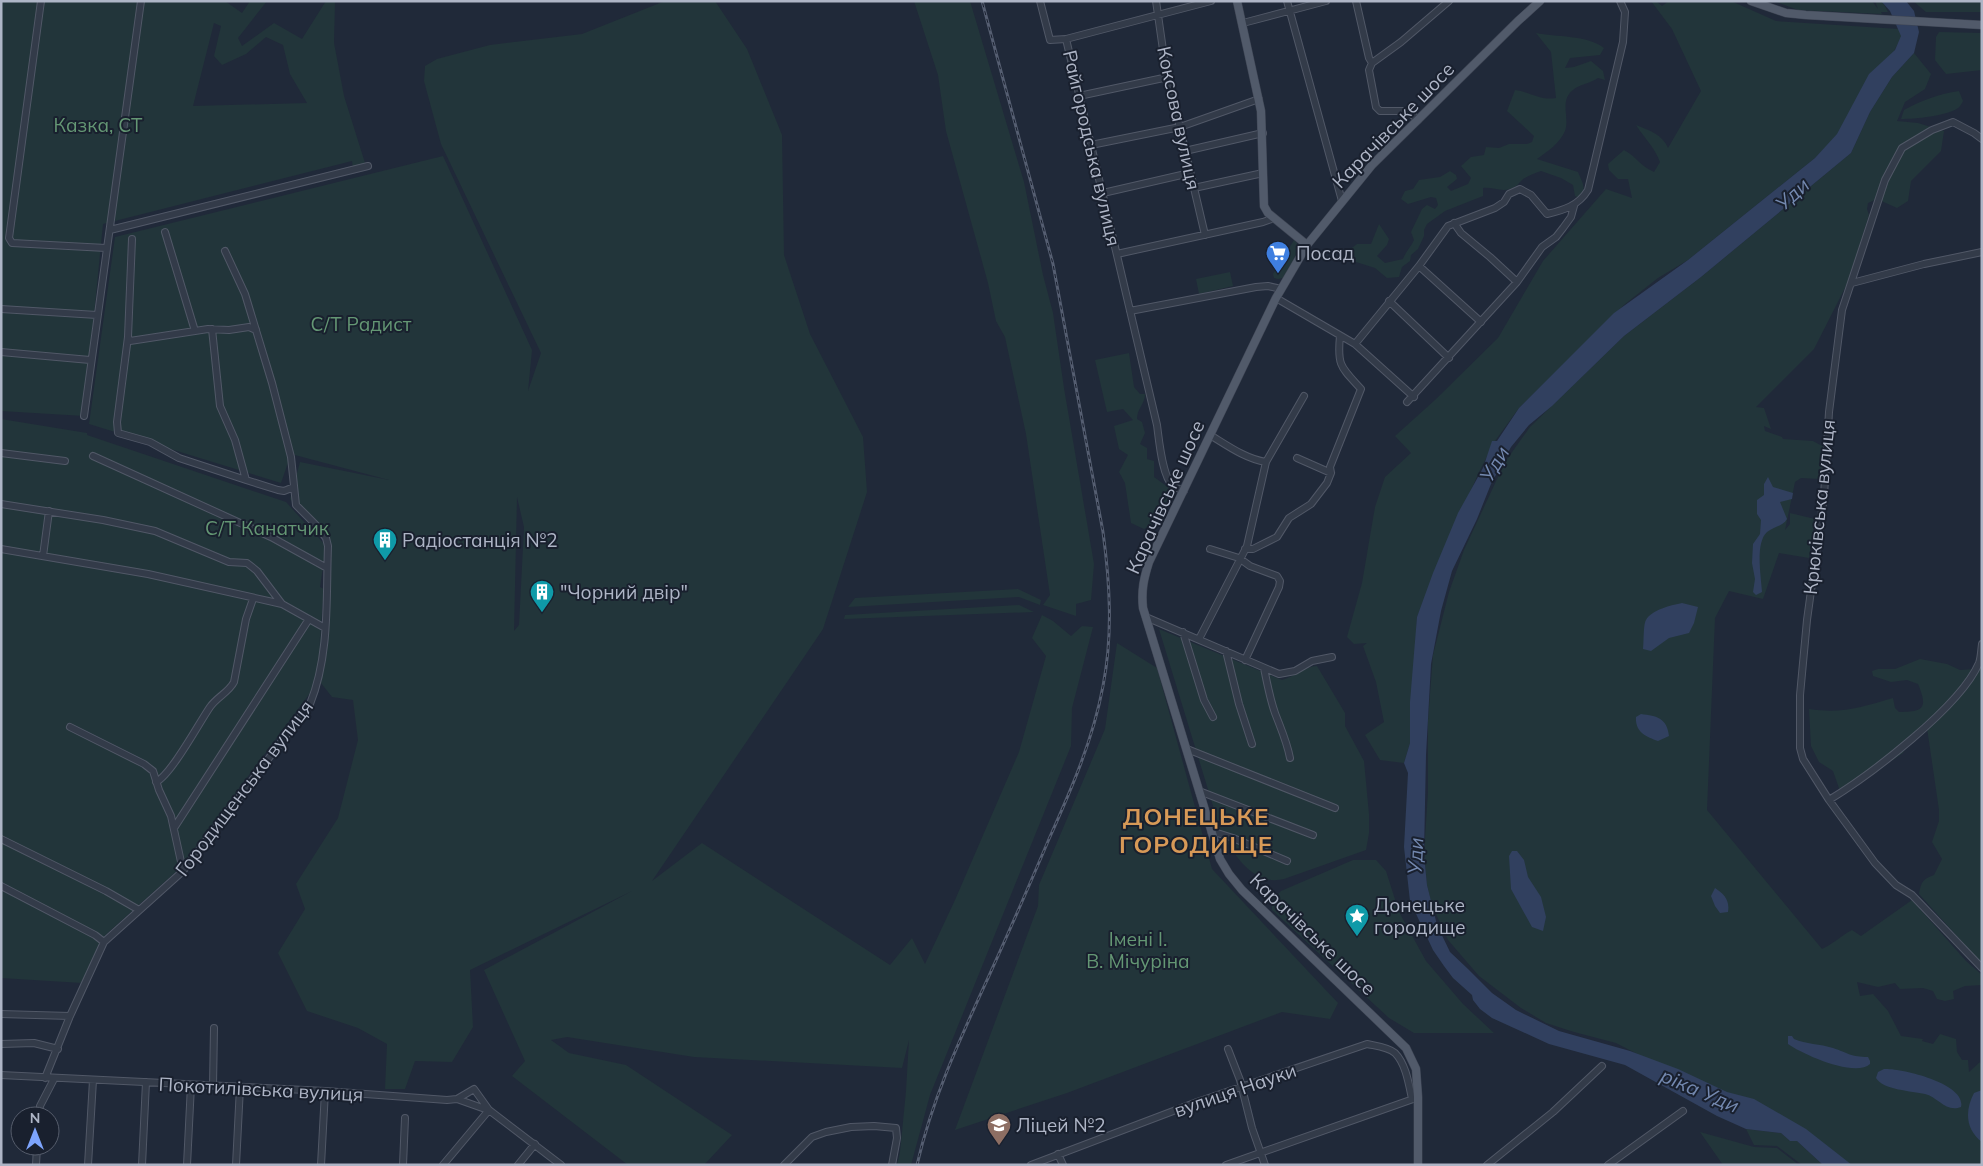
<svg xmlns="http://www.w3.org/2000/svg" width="1983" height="1166" viewBox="0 0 1983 1166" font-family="Mulish,sans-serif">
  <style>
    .green { fill: #22353a; fill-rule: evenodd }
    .water { fill: #31405f }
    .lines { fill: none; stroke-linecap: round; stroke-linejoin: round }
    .minor-casing { stroke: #515867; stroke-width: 8 }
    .major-casing { stroke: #3d4453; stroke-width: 9 }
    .minor { stroke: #333b49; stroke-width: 6 }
    .major { stroke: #515a6a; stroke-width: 8 }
    .rail-casing { stroke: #555e71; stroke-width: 3 }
    .rail { stroke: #19202e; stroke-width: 1; stroke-dasharray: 4; stroke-linecap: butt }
    .labels { text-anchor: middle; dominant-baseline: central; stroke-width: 4; stroke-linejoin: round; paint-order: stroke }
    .street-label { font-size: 19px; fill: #aeb5c6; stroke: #19202e }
    .park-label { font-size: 19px; fill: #649774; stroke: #19202e }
    .poi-label { font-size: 19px; fill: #aeb5c6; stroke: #19202e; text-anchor: start }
    .water-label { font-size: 20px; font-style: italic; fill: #7489b0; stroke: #19202e }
    .district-label { font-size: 24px; font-weight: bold; letter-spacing: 1px; fill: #d79957; stroke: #19202e }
  </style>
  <rect width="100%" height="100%" fill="#202939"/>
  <path class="green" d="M 1,1 L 225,1 L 242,13 L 250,1 L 267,1 L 238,38 L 242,46 L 274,23 L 302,39 L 326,1 L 335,1 L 334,43 L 344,96 L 365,163 L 353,168 L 352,161 L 103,224 L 84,416 L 1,411 ZM 214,23 L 221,26 L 214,56 L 222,65 L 246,54 L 266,37 L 283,45 L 290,74 L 307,103 L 193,106 Z
    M 665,1 L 715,1 L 747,49 L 782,135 L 784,255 L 810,334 L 863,437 L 867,492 L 823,629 L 652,881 L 702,843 L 890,965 L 912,938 L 925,964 L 955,900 L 1019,752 L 1046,656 L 1032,638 L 1042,615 L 1053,621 L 1071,636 L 1082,626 L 1093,627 L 1072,708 L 1071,746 L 930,1095 L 911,1165 L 897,1165 L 900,1152 L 906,1091 L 909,1040 L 902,1068 L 694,1057 L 567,1037 L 551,1040 L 569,1053 L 626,1065 L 732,1135 L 704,1165 L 628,1165 L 512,1076 L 525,1061 L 484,970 L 632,891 L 470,970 L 473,1027 L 452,1062 L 415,1061 L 405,1089 L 385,1089 L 387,1044 L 358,1028 L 307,1011 L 278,953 L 305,909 L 296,884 L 338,818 L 358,740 L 353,700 L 332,697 L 317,678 L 316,685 L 179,869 L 102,938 L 82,983 L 1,978 L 1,419 L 87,433 L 87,435 L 286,502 L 326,546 L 320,587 L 324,589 L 319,648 L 331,541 L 290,499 L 300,462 L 389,480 L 291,454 L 281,483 L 89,424 L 115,237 L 443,156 L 532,350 L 528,391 L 541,353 L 441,144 L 424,81 L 425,66 L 437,59 L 490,45 L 582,34 ZM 517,497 L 524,527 L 519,625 L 514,631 Z
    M 914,1 L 970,1 L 1024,182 L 1043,275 L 1053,313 L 1064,388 L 1094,564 L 1091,600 L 1076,604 L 1076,616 L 1043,605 L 1050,595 L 1026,434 L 1005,337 L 996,321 L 988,283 L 946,131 L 938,75 Z
    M 1651,1 L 1656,1 L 1662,6 L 1669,1 L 1731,1 L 1776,21 L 1899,29 L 1902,36 L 1894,51 L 1838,135 L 1815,158 L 1688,260 L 1658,278 L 1625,304 L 1519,408 L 1495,441 L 1478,474 L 1417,617 L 1410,743 L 1404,763 L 1380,760 L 1365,735 L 1384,722 L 1376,682 L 1363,646 L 1367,643 L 1354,644 L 1347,637 L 1362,583 L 1375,507 L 1385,477 L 1411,453 L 1395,436 L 1435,400 L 1498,338 L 1543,261 L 1606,189 L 1632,198 L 1628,179 L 1618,179 L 1609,170 L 1608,164 L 1624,150 C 1637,157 1640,166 1654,172 L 1660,162 C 1653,145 1645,139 1636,125 C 1649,130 1663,135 1668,148 L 1701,91 L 1672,29 Z
    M 1774,1 L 1872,1 L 1878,9 L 1875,1 L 1882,1 L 1888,12 L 1881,12 L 1882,14 L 1798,10 Z
    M 1913,1 L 1982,1 L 1982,12 L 1926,12 Z
    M 1939,32 L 1982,33 L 1982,70 L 1946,74 L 1935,60 L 1936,37 Z
    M 1536,33 C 1555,37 1588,35 1604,48 L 1600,55 L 1570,58 L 1565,68 L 1574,67 L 1591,61 L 1603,71 L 1605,80 L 1598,78 C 1591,83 1578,85 1573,90 C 1559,101 1570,117 1565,131 C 1560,143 1547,152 1537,159 L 1578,172 C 1582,182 1588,190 1579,198 L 1575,196 L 1573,185 L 1561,178 L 1541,171 C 1535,173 1527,176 1522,180 C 1518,184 1517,187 1510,189 C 1501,192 1493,187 1483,188 L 1483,196 L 1445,211 L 1427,224 L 1424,230 L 1424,236 L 1418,249 L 1411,255 L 1410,261 L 1402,267 L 1399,277 L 1387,278 L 1375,268 L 1356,262 L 1348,251 L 1357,244 L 1371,244 L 1379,224 L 1389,239 L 1387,245 L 1377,256 L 1385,263 L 1403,259 C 1406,251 1411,247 1414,240 L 1411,232 L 1422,209 L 1427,205 L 1435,209 L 1438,205 L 1436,198 L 1431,197 L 1408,204 L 1401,199 L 1405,191 L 1413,189 L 1419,180 L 1440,177 L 1450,171 L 1456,175 L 1457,179 L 1447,187 L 1451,191 L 1468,184 L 1471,178 L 1461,166 L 1471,157 L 1484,155 L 1486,147 L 1499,148 L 1509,144 L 1527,144 L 1532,142 L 1534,136 L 1507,111 L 1515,90 C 1530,92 1541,101 1556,98 L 1551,52 Z
    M 1914,53 L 1931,74 L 1925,89 L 1905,102 L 1897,121 L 1918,123 L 1944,131 L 1941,151 L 1911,181 L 1908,201 L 1897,208 L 1877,199 L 1868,203 L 1867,209 L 1869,215 L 1848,282 L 1814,349 L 1756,407 L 1764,408 L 1771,429 L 1764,426 L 1765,431 L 1782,437 L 1783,439 L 1813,441 L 1824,447 L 1820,479 L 1801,478 L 1795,482 L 1785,530 L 1790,524 L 1790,513 L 1815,519 L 1809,558 L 1779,553 L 1763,599 L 1729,591 L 1715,618 L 1707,810 L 1822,949 C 1833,944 1841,936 1852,930 L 1861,936 L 1912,900 L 1966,961 L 1981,974 L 1982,985 L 1965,986 L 1953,991 L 1954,999 L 1945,1001 L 1937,999 L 1933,991 L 1923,988 L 1900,989 L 1895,983 L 1878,987 L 1857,982 L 1860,996 L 1873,994 L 1888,1011 L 1901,1036 L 1923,1039 L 1922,1041 L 1933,1044 L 1940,1034 L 1956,1039 L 1957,1052 L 1962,1060 L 1968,1060 L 1969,1072 L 1980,1062 L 1982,1066 L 1982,1165 L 1852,1165 L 1616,1043 L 1574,1032 L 1546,1023 L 1521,1008 L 1479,976 L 1448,940 L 1431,903 L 1427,885 L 1424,854 L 1428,792 L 1428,720 L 1433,655 L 1449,592 L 1464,550 L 1505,462 L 1530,427 L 1624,336 L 1701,277 L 1851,153 L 1870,112 L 1892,77 Z
    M 1959,91 L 1963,101 C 1962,103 1960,107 1958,108 C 1947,116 1915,119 1901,119 L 1904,110 C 1922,100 1939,94 1959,91 Z
    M 1294,240 L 1297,243 L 1298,252 L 1283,278 L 1278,279 L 1274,278 L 1273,274 Z
    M 1230,272 L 1233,286 L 1199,294 L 1196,279 Z
    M 1129,353 L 1134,387 L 1140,394 L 1145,394 C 1145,404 1137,408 1137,419 L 1142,422 L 1145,433 L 1140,444 L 1147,448 L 1147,459 L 1154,461 L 1154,477 L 1172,490 L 1156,522 L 1144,529 L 1131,523 L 1125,483 L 1119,472 L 1128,455 L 1119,449 L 1114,426 L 1133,420 L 1123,409 L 1107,412 L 1095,360 Z
    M 1018,589 L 1041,600 L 1040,605 L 1019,597 L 848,607 L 855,598 Z
    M 1019,605 L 1034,612 L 844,619 L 845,615 Z
    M 1159,629 L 1282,680 C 1294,677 1306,666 1317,666 L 1345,713 L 1345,726 L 1364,761 L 1369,814 L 1369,833 L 1366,850 L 1284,879 C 1281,879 1276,881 1272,880 C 1248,878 1232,851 1221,832 Z
    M 1117,643 L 1157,668 L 1212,869 L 1338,1003 L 1330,1019 L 1282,1012 L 1067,1093 L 955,1130 L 1038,906 L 1039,885 L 1105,729 Z
    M 1982,658 L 1982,964 L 1919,894 C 1921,882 1923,879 1934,875 L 1942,859 L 1932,842 L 1939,821 L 1939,810 L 1927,728 L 1912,734 L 1903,753 L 1893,760 L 1872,767 L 1840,791 L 1833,771 L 1819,762 L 1811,746 L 1809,709 C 1842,714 1862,707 1893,698 L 1895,708 L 1899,712 C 1924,712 1928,708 1918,684 L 1907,680 L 1891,682 L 1873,676 L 1872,671 L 1878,669 L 1895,669 L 1920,659 L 1947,664 L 1960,670 L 1975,669 Z
    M 1353,860 L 1376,860 L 1386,871 L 1399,912 L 1426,961 L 1463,1004 L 1494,1033 L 1414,1033 L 1389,1018 L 1272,910 L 1272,901 L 1281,891 Z
    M 1746,1129 L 1781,1133 L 1790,1141 L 1797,1141 L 1823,1165 L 1802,1165 L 1777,1146 L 1754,1145 Z
    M 1700,1132 L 1754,1147 L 1777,1148 L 1799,1165 L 1723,1165 Z"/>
  <path class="water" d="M 1881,1 L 1906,1 L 1914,11 L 1919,32 L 1914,53 L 1892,77 L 1870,112 L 1851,153 L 1701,277 L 1624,336 L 1552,406 L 1529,425 L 1511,447 L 1491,484 L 1477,519 L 1452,571 L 1441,611 L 1431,664 L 1426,755 L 1424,854 L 1427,885 L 1437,925 L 1450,952 L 1468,969 L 1492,993 L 1516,1010 L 1559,1031 L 1630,1051 L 1678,1069 L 1727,1092 L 1754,1099 L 1806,1129 L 1852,1165 L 1823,1165 L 1797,1141 L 1790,1141 L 1781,1133 L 1746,1129 L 1717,1116 L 1625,1065 L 1549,1044 L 1492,1018 L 1480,1009 L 1473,1000 L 1472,995 L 1453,978 L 1444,966 L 1433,950 L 1410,901 L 1404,847 L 1408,773 L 1404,763 L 1410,743 L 1410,702 L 1417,617 L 1433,573 L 1458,513 L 1483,468 L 1492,441 L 1497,441 L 1519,408 L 1614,313 L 1688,260 L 1815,158 L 1837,134 L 1869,74 L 1895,50 L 1901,36 L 1890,11 Z
    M 1768,477 L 1773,487 L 1793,493 L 1792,499 L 1780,502 L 1787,519 C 1782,527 1775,526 1767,532 C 1755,543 1761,576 1762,592 L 1756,595 L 1753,592 L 1755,579 L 1752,563 L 1753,544 L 1760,534 L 1761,520 L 1757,514 L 1757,500 L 1764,495 L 1764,484 Z
    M 1682,603 L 1698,607 L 1694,623 L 1689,633 L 1669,638 L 1651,651 L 1643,649 C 1644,643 1643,625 1646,620 C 1651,610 1672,605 1682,603 Z
    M 1641,714 C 1657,716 1667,718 1669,736 L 1658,741 C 1646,737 1635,732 1636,717 Z
    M 1512,851 L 1517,851 L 1524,860 L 1528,877 L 1541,897 L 1546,917 L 1543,931 L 1532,927 L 1511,889 L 1509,856 Z
    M 1715,888 C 1724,894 1730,900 1728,912 L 1720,913 L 1715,906 L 1711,896 Z
    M 1788,1036 L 1792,1036 L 1794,1039 C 1806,1044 1820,1044 1833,1048 C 1848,1053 1851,1057 1868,1057 L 1870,1061 L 1870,1064 C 1855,1078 1802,1054 1788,1044 Z
    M 1884,1069 C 1902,1068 1967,1084 1961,1107 C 1946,1113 1938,1097 1925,1094 C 1912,1091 1883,1090 1876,1078 L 1878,1072 Z
    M 1982,1090 L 1982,1142 C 1965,1129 1965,1110 1974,1093 Z"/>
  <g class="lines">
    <defs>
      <path id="minor" d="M 41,1 L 9,238 L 12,243 L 106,248
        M 1040,1 L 1050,40 L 1066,39 L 1157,425 C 1159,439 1162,477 1173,486 C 1176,488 1180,489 1184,491
        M 1156,1 L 1165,64 L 1205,235
        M 1287,1 L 1342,201
        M 1356,1 L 1369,58 L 1372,63 L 1369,70 L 1376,107 L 1380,111 L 1408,111 L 1418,120
        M 1243,23 L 1326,1
        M 1066,39 L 1211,1
        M 1372,63 L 1401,42 L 1449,1
        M 1079,96 L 1168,77
        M 1982,139 L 1974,133 L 1953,122 L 1932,130 L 1902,148 L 1885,180 L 1842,310 L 1829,412 L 1824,496 L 1807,620 L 1800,695 L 1800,748 L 1803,759 L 1829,800 L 1875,863 L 1896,885 L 1912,895 L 1982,968
        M 1091,145 L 1180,127 L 1259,99
        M 1185,151 L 1263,133
        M 1194,188 L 1263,173
        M 1103,193 L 1190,173
        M 1454,223 L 1461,233 L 1490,257 L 1517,282
        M 110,230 L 368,166
        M 165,232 L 195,331
        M 132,239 L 128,337 L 130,341 L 208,329 L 229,330 L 249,327 L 256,330
        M 1117,254 L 1263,222 L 1274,218
        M 1419,266 L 1481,322
        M 1852,283 L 1924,264 L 1982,252
        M 1276,298 L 1355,344 L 1414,397
        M 1389,301 L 1449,358
        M 1,309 L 97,315
        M 1130,311 L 1256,287 L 1268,286 L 1281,289
        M 212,329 L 220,406 L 235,440 L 246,480 L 278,490 L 284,491 L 294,487
        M 128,337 L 117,422 L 118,433 L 150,442 L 179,458 L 246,480
        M 1355,344 L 1419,266 L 1448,226 L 1495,208 L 1504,202 L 1509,194 L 1520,189 L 1531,195 L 1547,214 C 1564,210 1578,206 1588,190 L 1623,42 L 1625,12 L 1620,1
        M 1,352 L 90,360
        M 1407,402 L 1517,282 L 1542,247 L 1556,237 L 1563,228 L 1571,217 L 1574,206
        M 84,416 L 141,1
        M 1210,435 C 1228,446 1246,459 1266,462
        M 1,453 L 65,461
        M 93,456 L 271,537 L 327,568
        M 1297,458 L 1331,473
        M 1,504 L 103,520 L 155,531 L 229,562 L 247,563 L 257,571 L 282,604
        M 1,549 L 148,574 L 282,604 L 325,628
        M 1210,549 L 1239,558 L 1250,566 L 1277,576 L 1280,581 L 1279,587 L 1245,660
        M 1245,549 L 1253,549 L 1277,537 L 1289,518 L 1311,504 L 1327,483 L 1331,473 L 1330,467 L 1361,389 C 1341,367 1337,366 1340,336
        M 43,556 L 49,511
        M 1148,618 L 1279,674 L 1295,671 L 1312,661 L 1332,657
        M 1183,632 L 1204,700 L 1213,717
        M 1199,639 L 1247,546 L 1266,462 L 1304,396
        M 1226,651 L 1239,704 L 1252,744
        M 1264,668 C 1267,683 1270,699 1275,713 C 1281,729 1287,742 1290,758
        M 70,727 L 144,764 L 153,771 L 159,790 L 171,816 L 183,871
        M 1187,749 L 1335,808
        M 156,782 C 171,775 199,723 210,707 C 217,697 229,692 234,682 L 246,619 L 253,599
        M 1199,791 L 1313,835
        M 1829,800 C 1870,775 1960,707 1979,663 C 1981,658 1981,651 1982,644
        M 174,828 L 309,619
        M 1211,831 L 1233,838 L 1287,861
        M 1,839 L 106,891 L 139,910
        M 1,886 L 95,935 L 104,942
        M 1,1014 L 70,1016
        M 1,1044 L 34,1043 L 58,1049
        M 1228,1049 L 1240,1080 L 1252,1128 L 1265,1165
        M 1,1075 L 325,1091 L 447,1100 L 457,1099 L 474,1089 L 489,1110 L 561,1165
        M 45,1078 L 70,1016 L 104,942 L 183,871 L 310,704 C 330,655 326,597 328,546 L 326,538 L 317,526 L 296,505 L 291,457 L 272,383 L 245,294 L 225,251
        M 213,1086 L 214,1028
        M 457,1099 L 488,1110
        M 39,1116 L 40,1106 L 54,1079
        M 1058,1154 L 1063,1165
        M 36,1165 L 37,1146
        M 88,1165 L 93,1080
        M 142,1165 L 146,1082
        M 187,1165 L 191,1085
        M 236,1165 L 240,1087
        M 321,1165 L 325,1091
        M 403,1165 L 405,1118
        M 443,1165 L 489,1110
        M 518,1165 L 535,1144
        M 784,1165 L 812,1137 L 826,1132 L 851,1127 L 874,1126 L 896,1128 L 897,1138 L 892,1165
        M 1031,1165 L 1197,1102 L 1367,1044 C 1376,1046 1388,1047 1395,1053 C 1406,1064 1409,1085 1412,1099
        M 1226,1165 L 1416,1098
        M 1487,1165 L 1553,1112 L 1602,1066
        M 1608,1165 L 1683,1111"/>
      <path id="major" d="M 1237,1 L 1261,111 L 1264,206 L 1268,213 L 1307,245
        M 1751,1 L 1786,13 L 1806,15 L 1982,25
        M 1418,1165 L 1418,1097 L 1416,1069 L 1406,1048 L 1242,890 L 1229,874 L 1220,859 L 1143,608 C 1141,590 1144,578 1149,562 L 1276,298 L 1307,245 L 1372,165 L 1518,21 L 1540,1"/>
    </defs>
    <use href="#minor" class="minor-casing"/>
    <use href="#major" class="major-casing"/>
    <use href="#minor" class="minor"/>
    <use href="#major" class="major"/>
    <defs>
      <path id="rail" d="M 917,1165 C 932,1099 960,1039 988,978 C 1009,932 1029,886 1049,839 C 1071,790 1093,740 1103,686 C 1113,635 1110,584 1103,532 L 1053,264 L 982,1"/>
    </defs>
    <use href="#rail" class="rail-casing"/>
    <use href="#rail" class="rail"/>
  </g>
  <defs>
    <symbol id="supermarket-pin" viewBox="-11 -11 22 30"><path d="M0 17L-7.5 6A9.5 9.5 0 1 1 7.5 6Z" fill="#3f7fe0" stroke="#19202e"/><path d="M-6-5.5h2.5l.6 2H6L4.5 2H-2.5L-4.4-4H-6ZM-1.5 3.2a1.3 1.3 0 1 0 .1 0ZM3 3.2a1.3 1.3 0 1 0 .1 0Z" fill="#fff"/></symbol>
    <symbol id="building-pin" viewBox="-11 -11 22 30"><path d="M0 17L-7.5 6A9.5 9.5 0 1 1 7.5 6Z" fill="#0f9aa8" stroke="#19202e"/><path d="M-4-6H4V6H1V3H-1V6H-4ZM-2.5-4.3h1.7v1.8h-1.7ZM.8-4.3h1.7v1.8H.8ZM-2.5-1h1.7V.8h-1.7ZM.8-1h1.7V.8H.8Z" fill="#fff"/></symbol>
    <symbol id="sight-pin" viewBox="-11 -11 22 30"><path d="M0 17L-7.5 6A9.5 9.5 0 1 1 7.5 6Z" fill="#0f9aa8" stroke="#19202e"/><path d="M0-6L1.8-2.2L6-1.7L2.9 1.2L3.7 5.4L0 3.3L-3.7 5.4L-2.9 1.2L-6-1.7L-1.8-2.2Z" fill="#fff"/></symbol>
    <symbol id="school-pin" viewBox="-11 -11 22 30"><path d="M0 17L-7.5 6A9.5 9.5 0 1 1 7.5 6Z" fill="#8d6e63" stroke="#19202e"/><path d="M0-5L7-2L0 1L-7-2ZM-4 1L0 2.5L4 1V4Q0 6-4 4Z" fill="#fff"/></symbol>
  </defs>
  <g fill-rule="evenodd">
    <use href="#supermarket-pin" x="1264" y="239" width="28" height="38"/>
    <use href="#building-pin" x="371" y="526" width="28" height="38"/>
    <use href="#building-pin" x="528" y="578" width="28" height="38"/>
    <use href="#sight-pin" x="1343" y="902" width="28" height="38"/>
    <use href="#school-pin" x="985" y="1111" width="28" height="38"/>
  </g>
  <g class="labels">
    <g class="street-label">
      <text transform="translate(1179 118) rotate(78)">Коксова вулиця</text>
      <text transform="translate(1393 125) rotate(-46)">Карачівське шосе</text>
      <text transform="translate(1092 148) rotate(77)">Райгородська вулиця</text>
      <text transform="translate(1165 497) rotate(-66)">Карачівське шосе</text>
      <text transform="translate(1819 507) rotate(-84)">Крюківська вулиця</text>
      <text transform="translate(244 788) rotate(-53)">Городищенська вулиця</text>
      <text transform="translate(1313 934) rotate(44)">Карачівське шосе</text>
      <text transform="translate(261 1089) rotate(3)">Покотилівська вулиця</text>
      <text transform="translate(1235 1090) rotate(-19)">вулиця Науки</text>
    </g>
    <g class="park-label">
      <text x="98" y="125">Казка, СТ</text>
      <text x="361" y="324">С/Т Радист</text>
      <text x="267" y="528">С/Т Канатчик</text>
      <text x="1138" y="939">Імені І.<tspan x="1138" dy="22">В. Мічуріна</tspan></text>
    </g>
    <g class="poi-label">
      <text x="1296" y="253">Посад</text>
      <text x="402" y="540">Радiостанцiя №2</text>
      <text x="560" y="592">"Чорний двір"</text>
      <text x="1374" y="905">Донецьке<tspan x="1374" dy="22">городище</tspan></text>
      <text x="1016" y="1125">Ліцей №2</text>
    </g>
    <g class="water-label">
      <text transform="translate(1792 194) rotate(-42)">Уди</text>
      <text transform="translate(1494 464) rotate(-59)">Уди</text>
      <text transform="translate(1415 856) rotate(-87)">Уди</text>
      <text transform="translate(1700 1090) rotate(23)">ріка Уди</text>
    </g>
    <g class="district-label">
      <text x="1196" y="816">ДОНЕЦЬКЕ<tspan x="1196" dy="28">ГОРОДИЩЕ</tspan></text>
    </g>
  </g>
  <rect width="1983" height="1166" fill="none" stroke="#aeb5c6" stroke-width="5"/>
  <g transform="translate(35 1131)"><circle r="24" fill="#19202e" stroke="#555c6b"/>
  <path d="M0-4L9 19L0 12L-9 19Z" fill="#7da4fc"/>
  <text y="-8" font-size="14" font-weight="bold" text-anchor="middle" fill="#aeb5c6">N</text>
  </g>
</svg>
